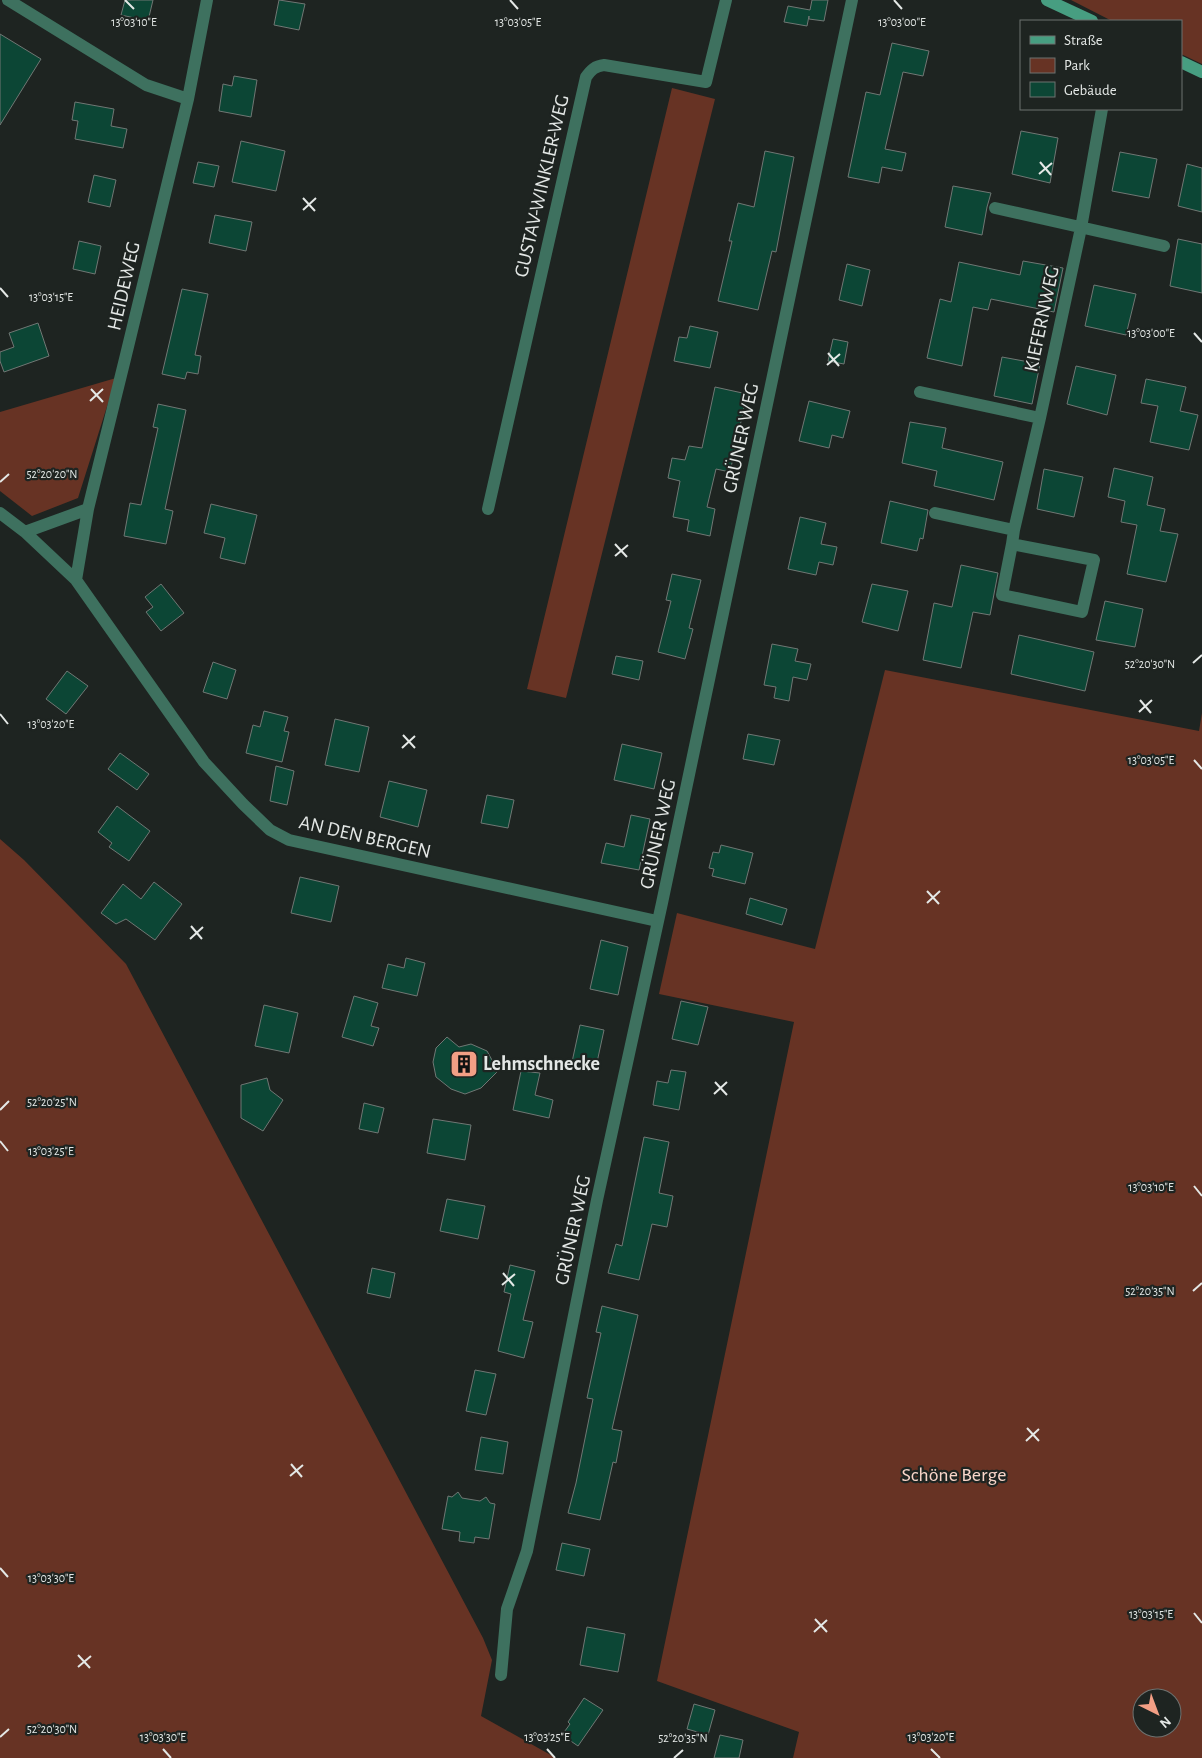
<svg xmlns="http://www.w3.org/2000/svg" width="1202" height="1758" viewBox="0 0 1202 1758" font-family="'Alegreya Sans',sans-serif">
  <style>
    .green { fill: #673324; fill-rule: evenodd }
    .building { fill: #0c4635; stroke: #707774 }
    .lines { fill: none; stroke-linecap: round; stroke-linejoin: round }
    .street { stroke: #3e715f; stroke-width: 12 }
    .secondary { stroke: #479e81; stroke-width: 12 }
    .ticks { fill: none; stroke: #e4e8e6; stroke-width: 2 }
    .labels { text-anchor: middle; dominant-baseline: central; stroke-width: 4.5; stroke-linejoin: round; paint-order: stroke }
    .street-label { font-size: 20px; fill: #e4e8e6; stroke: #1e2421 }
    .poi-label { font-size: 20px; font-weight: bold; fill: #e4e8e6; stroke: #1e2421; text-anchor: start }
    .park-label { font-size: 20px; fill: #fad6ca; stroke: #1e2421 }
    .ticks-label { font-size: 12px; text-anchor: middle; fill: #e4e8e6; stroke: #1e2421; stroke-width: 4.5; stroke-linejoin: round; paint-order: stroke }
  </style>
  <rect width="100%" height="100%" fill="#1e2421"/>
  <path class="green" d="M 1071,0 L 1202,0 L 1202,64 L 1181,54 L 1181,21 L 1112,21 Z
    M 672,88 L 715,99 L 566,698 L 527,689 Z
    M 116,378 L 78,498 L 32,516 L 0,491 L 0,412 Z
    M 885,670 L 1199,731 L 1202,713 L 1202,1758 L 793,1758 L 799,1732 L 657,1681 L 794,1022 L 659,994 L 677,913 L 815,949 ZM 1142,1698 L 1172,1698 L 1172,1728 L 1142,1728 Z
    M 0,839 L 24,860 L 126,964 L 483,1638 L 492,1660 L 481,1716 L 556,1758 L 0,1758 Z"/>
  <path class="building" d="M 125,0 L 153,0 L 148,21 L 121,15 Z
    M 279,0 L 305,4 L 299,30 L 274,25 Z
    M 812,0 L 828,0 L 824,21 L 809,19 L 809,16 L 807,26 L 784,22 L 788,6 L 810,10 Z
    M 0,34 L 41,59 L 0,125 Z
    M 892,43 L 929,51 L 923,76 L 903,72 L 885,149 L 906,153 L 902,171 L 882,167 L 879,183 L 848,177 L 866,92 L 880,95 Z
    M 234,76 L 257,80 L 251,117 L 219,111 L 223,84 L 232,86 Z
    M 75,102 L 114,109 L 111,126 L 127,129 L 123,148 L 75,139 L 78,121 L 72,120 Z
    M 1021,131 L 1058,138 L 1050,183 L 1012,174 Z
    M 241,141 L 285,151 L 276,191 L 232,182 Z
    M 765,151 L 794,157 L 776,252 L 772,251 L 758,310 L 718,301 L 732,241 L 729,241 L 738,203 L 754,207 Z
    M 1120,152 L 1157,159 L 1149,198 L 1112,191 Z
    M 198,162 L 219,166 L 214,187 L 193,183 Z
    M 1187,164 L 1202,168 L 1202,212 L 1178,206 Z
    M 94,175 L 116,180 L 110,207 L 88,202 Z
    M 953,186 L 991,193 L 987,207 L 982,235 L 945,227 Z
    M 215,215 L 252,222 L 246,251 L 209,243 Z
    M 1178,239 L 1202,244 L 1202,293 L 1170,286 Z
    M 79,241 L 101,246 L 95,274 L 73,269 Z
    M 1023,261 L 1063,268 L 1054,312 L 991,299 L 988,310 L 973,307 L 962,366 L 927,358 L 940,299 L 951,302 L 959,262 L 1020,275 Z
    M 847,264 L 870,270 L 862,306 L 839,300 Z
    M 1094,285 L 1136,294 L 1126,335 L 1085,326 Z
    M 182,289 L 208,294 L 195,355 L 201,356 L 198,374 L 187,372 L 185,379 L 162,374 Z
    M 38,323 L 49,356 L 4,372 L 0,361 L 0,352 L 14,347 L 9,333 Z
    M 690,326 L 718,332 L 710,368 L 674,361 L 679,337 L 687,338 Z
    M 833,339 L 848,342 L 844,364 L 828,361 Z
    M 1002,357 L 1040,364 L 1032,404 L 994,396 Z
    M 1076,366 L 1116,375 L 1107,415 L 1067,404 Z
    M 1146,379 L 1186,387 L 1180,411 L 1198,415 L 1189,450 L 1150,442 L 1158,406 L 1141,403 Z
    M 715,387 L 747,394 L 730,472 L 716,469 L 707,507 L 715,509 L 710,536 L 687,531 L 689,520 L 673,517 L 680,481 L 668,478 L 672,458 L 685,460 L 689,446 L 702,448 Z
    M 809,401 L 850,411 L 843,438 L 832,435 L 829,448 L 799,441 Z
    M 158,404 L 186,410 L 165,509 L 173,511 L 166,544 L 124,536 L 130,503 L 141,505 L 158,428 L 153,427 Z
    M 910,422 L 946,428 L 942,448 L 1003,462 L 994,500 L 934,486 L 937,471 L 902,463 Z
    M 1114,468 L 1153,477 L 1147,505 L 1165,509 L 1160,531 L 1178,534 L 1166,582 L 1127,574 L 1137,525 L 1121,522 L 1125,501 L 1108,497 Z
    M 1044,469 L 1083,477 L 1074,517 L 1037,509 Z
    M 890,501 L 928,510 L 923,539 L 920,538 L 917,551 L 881,543 Z
    M 211,504 L 257,515 L 245,564 L 220,558 L 225,538 L 204,533 Z
    M 800,517 L 826,523 L 821,544 L 837,547 L 833,565 L 819,562 L 816,575 L 788,569 Z
    M 961,565 L 998,573 L 990,615 L 973,612 L 961,668 L 923,660 L 934,603 L 952,607 Z
    M 672,574 L 701,580 L 689,628 L 693,629 L 685,659 L 658,652 L 671,601 L 666,600 Z
    M 161,584 L 184,613 L 161,631 L 146,612 L 153,607 L 145,597 Z
    M 872,584 L 908,591 L 898,631 L 862,622 Z
    M 1105,601 L 1143,609 L 1135,647 L 1096,640 Z
    M 1019,635 L 1094,652 L 1085,691 L 1011,674 Z
    M 772,644 L 798,649 L 795,661 L 811,664 L 807,680 L 793,677 L 789,701 L 774,698 L 776,687 L 764,685 Z
    M 616,656 L 643,661 L 639,680 L 612,674 Z
    M 213,662 L 236,670 L 227,699 L 203,692 Z
    M 67,671 L 88,686 L 66,714 L 46,699 Z
    M 264,711 L 288,717 L 284,731 L 289,732 L 282,762 L 246,753 L 253,725 L 260,727 Z
    M 335,719 L 369,727 L 359,772 L 325,765 Z
    M 748,734 L 780,740 L 774,765 L 743,759 Z
    M 622,744 L 662,753 L 654,789 L 614,780 Z
    M 120,753 L 149,774 L 137,790 L 108,769 Z
    M 276,766 L 294,771 L 287,805 L 270,801 Z
    M 389,781 L 427,790 L 418,827 L 380,817 Z
    M 487,795 L 514,800 L 508,828 L 481,823 Z
    M 117,806 L 150,831 L 129,861 L 109,847 L 112,843 L 98,832 Z
    M 631,815 L 650,819 L 639,870 L 601,863 L 606,843 L 624,847 Z
    M 721,845 L 753,853 L 745,884 L 712,876 L 714,869 L 709,868 L 713,852 L 719,853 Z
    M 300,877 L 339,886 L 331,922 L 291,913 Z
    M 154,882 L 182,904 L 155,940 L 126,919 L 116,924 L 101,913 L 123,884 L 141,899 Z
    M 750,898 L 787,909 L 782,925 L 746,914 Z
    M 601,940 L 628,947 L 618,995 L 590,989 Z
    M 406,958 L 425,963 L 417,996 L 382,988 L 388,964 L 404,968 Z
    M 354,996 L 378,1003 L 371,1026 L 379,1028 L 373,1046 L 342,1037 Z
    M 681,1001 L 708,1007 L 698,1045 L 672,1039 Z
    M 264,1005 L 298,1013 L 289,1053 L 255,1046 Z
    M 580,1025 L 604,1030 L 596,1067 L 572,1062 Z
    M 447,1037 L 459,1047 L 471,1044 L 487,1051 L 498,1071 L 481,1088 L 465,1094 L 451,1089 L 436,1077 L 433,1062 L 436,1048 Z
    M 671,1070 L 686,1072 L 679,1110 L 653,1105 L 657,1081 L 668,1083 Z
    M 521,1071 L 540,1073 L 535,1095 L 553,1100 L 549,1118 L 513,1110 Z
    M 267,1078 L 270,1090 L 283,1100 L 263,1131 L 241,1118 L 241,1085 Z
    M 364,1103 L 384,1108 L 378,1133 L 359,1129 Z
    M 433,1119 L 471,1125 L 465,1160 L 427,1153 Z
    M 644,1137 L 669,1142 L 659,1193 L 673,1196 L 667,1227 L 652,1224 L 639,1280 L 608,1273 L 616,1244 L 622,1246 Z
    M 447,1199 L 485,1206 L 478,1239 L 440,1231 Z
    M 510,1265 L 535,1271 L 523,1320 L 533,1322 L 524,1358 L 498,1351 L 511,1294 L 504,1292 Z
    M 372,1268 L 395,1273 L 390,1298 L 367,1293 Z
    M 602,1306 L 638,1315 L 612,1429 L 622,1431 L 616,1463 L 613,1462 L 600,1520 L 568,1513 L 576,1483 L 593,1399 L 587,1398 L 601,1333 L 596,1332 Z
    M 475,1370 L 496,1374 L 486,1415 L 466,1411 Z
    M 481,1437 L 508,1442 L 503,1474 L 475,1470 Z
    M 458,1492 L 462,1498 L 480,1501 L 486,1497 L 490,1503 L 495,1504 L 489,1539 L 475,1537 L 474,1543 L 459,1541 L 460,1532 L 442,1529 L 448,1496 L 452,1497 Z
    M 562,1543 L 590,1549 L 584,1576 L 556,1570 Z
    M 587,1627 L 625,1634 L 618,1672 L 580,1665 Z
    M 584,1698 L 603,1710 L 578,1746 L 562,1735 L 570,1724 L 568,1722 Z
    M 694,1704 L 715,1710 L 708,1735 L 687,1729 Z
    M 720,1735 L 743,1740 L 739,1758 L 714,1758 Z"/>
  <g class="lines">
    <path class="street" d="M 8,0 L 146,85 L 188,99
      M 995,208 L 1164,246
      M 920,392 L 1040,418
      M 488,509 L 586,77 C 591,70 595,66 604,65 L 706,82 L 726,0
      M 0,513 L 25,532 L 76,580 L 204,762 L 243,804 L 270,830 L 289,840 L 657,921
      M 935,513 L 1014,530
      M 25,532 L 88,509
      M 1012,544 L 1094,560 L 1082,612 L 1002,595 L 1012,544 L 1014,530 L 1040,418 L 1081,228 L 1102,109
      M 76,580 L 88,509 L 125,359 L 188,99 L 207,0
      M 501,1675 L 507,1609 L 527,1551 L 597,1200 L 662,903 L 852,0"/>
    <path class="secondary" d="M 1047,0 L 1092,21
      M 1181,62 L 1202,72"/>
  </g>
  <path class="ticks" d="M 125,0 L 134,9M 510,0 L 518,9M 894,0 L 902,9M 1040,162 L 1051,175M 1039,174 L 1052,163M 303,198 L 315,211M 303,210 L 316,198M 0,288 L 8,297M 1194,333 L 1202,342M 828,353 L 839,366M 827,365 L 840,354M 91,389 L 103,402M 90,401 L 103,389M 0,482 L 9,474M 615,544 L 627,557M 615,556 L 628,545M 1193,663 L 1202,655M 1140,700 L 1151,713M 1139,712 L 1152,700M 0,714 L 8,724M 403,735 L 415,748M 402,748 L 415,736M 1194,760 L 1202,769M 927,891 L 939,904M 927,903 L 940,891M 191,926 L 202,939M 190,939 L 203,927M 715,1082 L 727,1095M 714,1094 L 727,1082M 0,1110 L 9,1101M 0,1141 L 8,1151M 1194,1186 L 1202,1196M 503,1273 L 514,1286M 502,1285 L 515,1274M 1193,1291 L 1202,1283M 1027,1428 L 1039,1441M 1026,1441 L 1039,1429M 291,1464 L 302,1477M 290,1476 L 303,1465M 0,1568 L 8,1577M 1194,1613 L 1202,1623M 815,1619 L 827,1632M 814,1632 L 827,1620M 78,1655 L 90,1668M 78,1667 L 91,1656M 0,1737 L 9,1729M 163,1749 L 171,1758M 547,1749 L 555,1758M 931,1749 L 940,1758M 674,1758 L 683,1750"/>
  <defs>
    <symbol id="building-square" viewBox="-11 -11 22 22"><rect x="-9" y="-9" width="18" height="18" rx="4" fill="#f39f85" stroke="#1e2421"/><path d="M-4-6H4V6H1V3H-1V6H-4ZM-2.5-4.3h1.7v1.8h-1.7ZM.8-4.3h1.7v1.8H.8ZM-2.5-1h1.7V.8h-1.7ZM.8-1h1.7V.8H.8Z" fill="#111"/></symbol>
  </defs>
  <g fill-rule="evenodd">
    <use href="#building-square" x="448" y="1048" width="32" height="32"/>
  </g>
  <g class="labels">
    <g class="street-label">
      <text transform="translate(542 186) rotate(-77)">GUSTAV-WINKLER-WEG</text>
      <text transform="translate(124 286) rotate(-77)">HEIDEWEG</text>
      <text transform="translate(1042 319) rotate(-78)">KIEFERNWEG</text>
      <text transform="translate(741 438) rotate(-78)">GRÜNER WEG</text>
      <text transform="translate(658 834) rotate(-78)">GRÜNER WEG</text>
      <text transform="translate(365 837) rotate(13)">AN DEN BERGEN</text>
      <text transform="translate(573 1230) rotate(-78)">GRÜNER WEG</text>
    </g>
    <g class="poi-label">
      <text x="483" y="1064">Lehmschnecke</text>
    </g>
    <g class="park-label">
      <text x="954" y="1475">Schöne Berge</text>
    </g>
  </g>
  <g class="ticks-label">
    <text x="134" y="26">13°03'10"E</text>
    <text x="518" y="26">13°03'05"E</text>
    <text x="902" y="26">13°03'00"E</text>
    <text x="51" y="301">13°03'15"E</text>
    <text x="1151" y="337">13°03'00"E</text>
    <text x="52" y="478">52°20'20"N</text>
    <text x="1150" y="668">52°20'30"N</text>
    <text x="51" y="728">13°03'20"E</text>
    <text x="1151" y="764">13°03'05"E</text>
    <text x="52" y="1106">52°20'25"N</text>
    <text x="51" y="1155">13°03'25"E</text>
    <text x="1151" y="1191">13°03'10"E</text>
    <text x="1150" y="1295">52°20'35"N</text>
    <text x="51" y="1582">13°03'30"E</text>
    <text x="1151" y="1618">13°03'15"E</text>
    <text x="52" y="1733">52°20'30"N</text>
    <text x="163" y="1741">13°03'30"E</text>
    <text x="547" y="1741">13°03'25"E</text>
    <text x="931" y="1741">13°03'20"E</text>
    <text x="683" y="1742">52°20'35"N</text>
  </g>
  <rect x="1020" y="20" width="162" height="90" fill="#1e2421" stroke="#6d7270"/>
  <rect x="1030" y="36" width="25" height="8" fill="#479e81" stroke="#6d7270"/>
  <text x="1064" y="45" font-size="15" fill="#e4e8e6">Straße</text>
  <rect x="1030" y="58" width="25" height="15" fill="#673324" stroke="#6d7270"/>
  <text x="1064" y="70" font-size="15" fill="#e4e8e6">Park</text>
  <rect x="1030" y="82" width="25" height="15" fill="#0c4635" stroke="#6d7270"/>
  <text x="1064" y="95" font-size="15" fill="#e4e8e6">Gebäude</text>
  <g transform="translate(1157 1713) rotate(138)"><circle r="24" fill="#1e2421" stroke="#6d7270"/>
  <path d="M0-4L9 19L0 12L-9 19Z" fill="#f39f85"/>
  <text y="-8" font-size="14" font-weight="bold" text-anchor="middle" fill="#e4e8e6">N</text>
  </g>
</svg>
